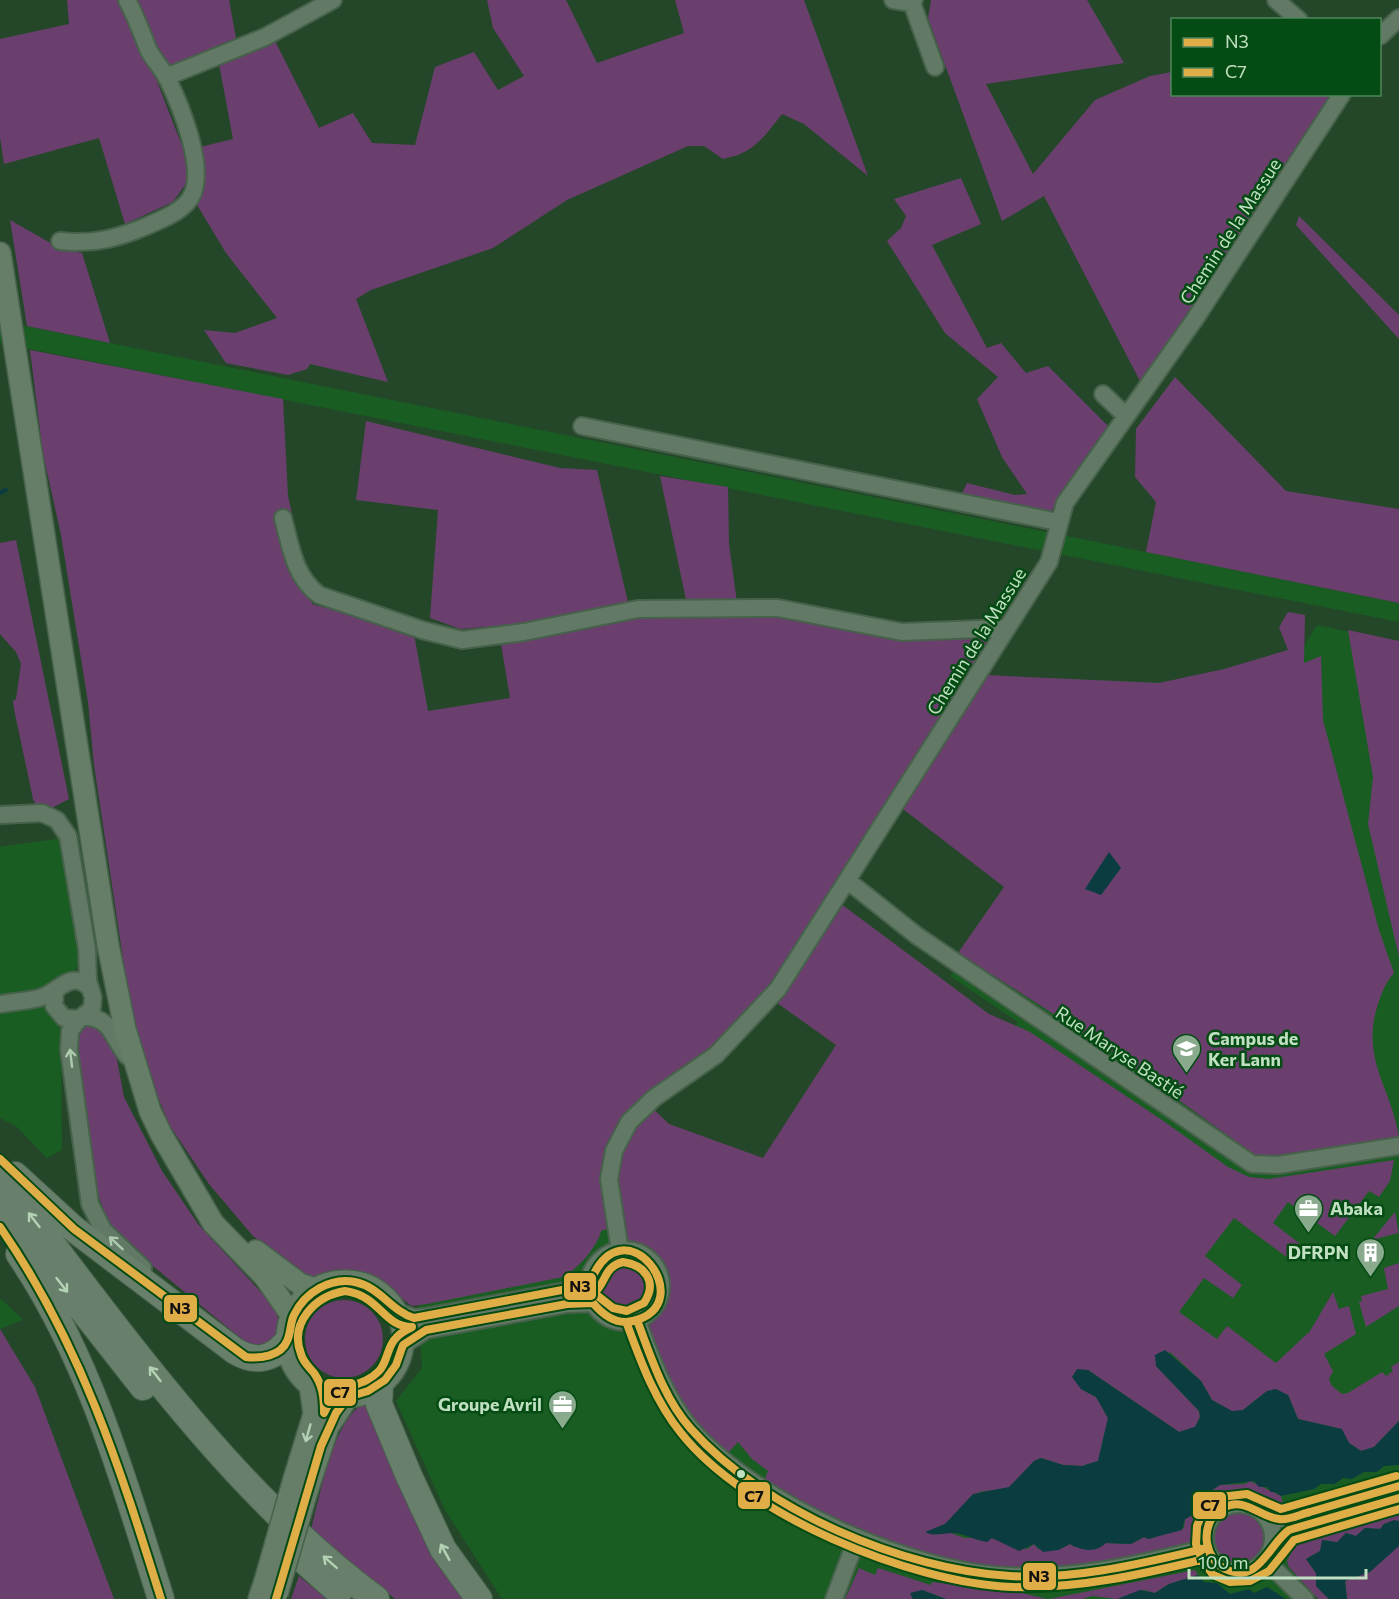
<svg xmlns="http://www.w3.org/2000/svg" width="1399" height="1599" viewBox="0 0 1399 1599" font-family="Commissioner,sans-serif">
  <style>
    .built { fill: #195d23 }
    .green { fill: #6b3f6d; fill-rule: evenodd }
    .water { fill: #0b3d40 }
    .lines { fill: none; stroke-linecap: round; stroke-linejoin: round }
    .stream { stroke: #0b3d40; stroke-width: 4 }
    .minor-casing { stroke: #47624b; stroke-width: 20 }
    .major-casing { stroke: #47624b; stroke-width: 24 }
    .highway-casing { stroke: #47624b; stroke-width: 28 }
    .minor { stroke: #627a65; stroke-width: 16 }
    .major { stroke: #667d68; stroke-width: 21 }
    .highway { stroke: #68806b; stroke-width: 26 }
    .major-bridge-casing { stroke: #47624b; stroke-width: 24; stroke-linecap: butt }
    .major-bridge { stroke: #667d68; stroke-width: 21 }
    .bus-1-casing { stroke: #044b14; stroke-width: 12 }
    .bus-2-casing { stroke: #044b14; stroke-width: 12 }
    .bus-1 { stroke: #e0ae47; stroke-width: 8 }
    .bus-2 { stroke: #e0ae47; stroke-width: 8 }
    .oneway { stroke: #adccaf }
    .oneway2 { stroke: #b3d2b4 }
    .oneway3 { stroke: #b2d1b4 }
    .bus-dot { fill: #c0e0c1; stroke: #044b14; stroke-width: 2 }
    .labels { text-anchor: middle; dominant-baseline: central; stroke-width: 5; stroke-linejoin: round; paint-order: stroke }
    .street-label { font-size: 18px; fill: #c0e0c1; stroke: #044b14 }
    .poi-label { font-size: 18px; font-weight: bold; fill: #c0e0c1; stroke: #044b14; text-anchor: start }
    .line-badge { stroke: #044b14; stroke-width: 2 }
    .pale-badge-label { font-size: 16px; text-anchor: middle; font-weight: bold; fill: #111 }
  </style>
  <rect width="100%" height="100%" fill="#24472a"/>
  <path class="built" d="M 0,321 L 1399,603 L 1399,622 L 0,343 Z
    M 1317,625 L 1399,642 L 1399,1599 L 502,1599 L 445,1510 L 396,1401 L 422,1368 L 417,1288 L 583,1192 L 864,1208 L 1018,1022 L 950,976 L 1010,889 L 989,676 L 1193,684 L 1298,656 Z
    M 63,838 L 82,958 L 51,1010 L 61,1032 L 62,1150 L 47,1158 L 17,1127 L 0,1118 L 0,847 Z
    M 0,1298 L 23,1320 L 0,1329 Z"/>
  <path class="green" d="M 67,0 L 229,0 L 236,38 L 155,76 L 184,151 L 233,139 L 219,64 L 274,39 L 319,128 L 353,113 L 372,143 L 415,145 L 435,67 L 474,52 L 498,90 L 524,76 L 493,28 L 487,0 L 566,0 L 597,63 L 684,33 L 675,0 L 804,0 L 868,176 L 804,124 L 782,114 C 763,138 754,153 723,159 L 704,146 L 688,146 L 567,200 L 493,248 L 371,290 L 356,299 L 388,382 L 310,364 L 307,369 L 288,375 L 226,363 L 204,330 L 235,333 L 277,318 L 226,253 L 185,185 L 173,202 L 125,224 L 99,138 L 4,164 L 0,137 L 0,39 L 69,24 Z
    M 931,0 L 1087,0 L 1124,63 L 986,84 L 1033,174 L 1095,100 L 1150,76 L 1172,72 L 1172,94 L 1332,95 L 1141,383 L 1044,196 L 1002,221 L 928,18 Z
    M 961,178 L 981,224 L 932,245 L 987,348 L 1001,343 L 1026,373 L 1048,366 L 1108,426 L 1050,513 L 958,502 L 967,483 L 1015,495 L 1027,494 L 1002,457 L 977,399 L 998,377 L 945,333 L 887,241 L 901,228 L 906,216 L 894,199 Z
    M 1299,216 L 1399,315 L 1399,339 L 1296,225 Z
    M 10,220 L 61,249 L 82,253 L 110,343 L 27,326 Z
    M 30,350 L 283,399 L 288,496 L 312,604 L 414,634 L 428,711 L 510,698 L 498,626 L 460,629 L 430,618 L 438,510 L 356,500 L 366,421 L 560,468 L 597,470 L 631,615 L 689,614 L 660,476 L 728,487 L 729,544 L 739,617 L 774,617 L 916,640 L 981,637 L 987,644 L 974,664 L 986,675 L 1159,683 L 1224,669 L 1288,650 L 1279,627 L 1288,612 L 1305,615 L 1304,663 L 1321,656 L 1323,720 L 1379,930 L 1394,973 C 1386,982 1383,990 1379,1001 C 1359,1058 1391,1086 1399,1137 L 1259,1158 L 1105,1047 L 958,953 L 1004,887 L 890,799 L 829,895 L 989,1014 L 1030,1032 L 1162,1120 L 1228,1167 L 1249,1177 L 1268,1179 L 1394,1160 L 1390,1181 L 1379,1197 L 1369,1191 L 1335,1236 L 1288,1202 L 1273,1223 L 1299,1243 L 1288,1258 L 1234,1218 L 1205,1256 L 1242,1285 L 1233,1298 L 1204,1278 L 1179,1312 L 1217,1339 L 1227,1326 L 1276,1363 L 1310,1331 L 1333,1292 L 1339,1309 L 1349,1306 L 1356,1334 L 1324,1354 L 1333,1371 L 1329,1379 L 1332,1386 L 1342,1394 L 1348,1393 L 1382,1372 L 1386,1376 L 1393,1371 L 1391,1367 L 1399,1362 L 1399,1421 L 1374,1447 L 1361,1451 L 1349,1443 L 1341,1429 L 1298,1419 L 1288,1395 L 1267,1391 L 1243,1410 L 1233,1412 L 1212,1400 L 1201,1381 L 1170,1352 L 1156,1366 L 1199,1411 L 1200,1417 L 1195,1427 L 1179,1432 L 1088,1370 L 1081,1389 L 1096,1397 L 1108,1418 L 1098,1461 L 1082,1466 L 1063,1465 L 1041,1458 L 1034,1461 L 1009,1488 L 979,1492 L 945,1524 L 936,1528 L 965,1538 L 992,1538 L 1027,1549 L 1034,1544 L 1038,1549 L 1058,1550 L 1070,1544 L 1075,1547 L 1106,1543 L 1131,1544 L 1144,1537 L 1149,1539 L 1184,1528 L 1185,1519 L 1191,1516 L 1198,1499 L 1220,1485 L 1245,1484 L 1250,1481 L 1281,1496 L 1286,1515 C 1261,1511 1234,1486 1211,1513 C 1203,1523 1203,1536 1193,1546 L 1049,1572 L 947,1562 L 831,1521 L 764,1481 L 768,1471 L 752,1459 L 738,1442 L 727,1454 L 689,1416 L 673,1393 L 648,1330 C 657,1302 679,1278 647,1252 C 639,1246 630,1244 623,1237 L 624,1222 L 601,1231 C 598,1246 577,1270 563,1277 L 427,1304 L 412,1306 C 390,1291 371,1269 341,1272 C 330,1273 320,1277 308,1278 L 253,1236 L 209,1184 L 170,1126 L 141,1057 L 127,985 L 94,765 L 88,702 L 61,535 L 43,454 ZM 766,995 L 836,1045 L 763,1158 L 669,1124 L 643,1099 L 712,1046 Z
    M 1175,377 L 1286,491 L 1399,509 L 1399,603 L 1146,552 L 1156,502 L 1135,477 L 1136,429 Z
    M 16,540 L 69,799 L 48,810 L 36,805 L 33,799 L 14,709 L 13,701 L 16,699 L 21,664 L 16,652 L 0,634 L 0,543 Z
    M 1348,630 L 1399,641 L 1399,957 L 1368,824 L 1373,777 Z
    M 84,1023 L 100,1026 L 115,1049 L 124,1097 L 162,1171 L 198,1224 L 272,1304 C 281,1321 282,1330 267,1344 L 249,1345 L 131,1248 L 110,1227 L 95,1187 L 74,1043 L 75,1034 Z
    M 1395,1212 L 1399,1235 L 1398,1233 L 1372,1240 Z
    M598 1286a26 26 0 1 1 52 0a26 26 0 1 1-52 0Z
    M 1399,1263 L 1399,1306 L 1366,1327 L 1359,1302 L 1362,1301 L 1361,1296 L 1388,1289 L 1384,1268 Z
    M305 1339a39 39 0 1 1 78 0a39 39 0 1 1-78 0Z
    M 0,1329 L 35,1387 L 114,1599 L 0,1599 Z
    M 365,1403 L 431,1551 L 465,1599 L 395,1599 L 311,1529 C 321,1495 332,1420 365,1403 Z
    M1213 1538a27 27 0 1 1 54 0a27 27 0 1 1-54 0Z
    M 1399,1512 L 1399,1521 L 1384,1524 L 1380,1529 L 1365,1528 L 1356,1536 L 1346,1533 L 1337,1543 L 1326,1540 L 1320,1551 L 1306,1559 L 1317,1574 L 1316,1586 L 1329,1599 L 1318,1599 L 1288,1566 L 1287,1561 L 1295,1544 Z
    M 1399,1546 L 1399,1599 L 1347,1599 L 1345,1581 Z
    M 859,1568 L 875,1575 L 878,1568 L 931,1585 L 932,1582 L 1022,1593 L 1047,1599 L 946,1599 L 922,1590 L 911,1596 L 913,1599 L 845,1599 Z
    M 1195,1570 L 1198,1575 L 1169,1584 L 1155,1593 L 1144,1590 L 1117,1599 L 1092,1596 L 1082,1599 L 1049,1599 Z
    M 299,1576 L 327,1599 L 291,1599 Z"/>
  <path class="water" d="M 1109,852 L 1121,868 L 1101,895 L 1085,889 Z
    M 1165,1350 L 1201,1381 L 1212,1400 L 1232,1411 L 1243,1410 L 1267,1391 L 1276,1389 L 1288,1395 L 1298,1419 L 1342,1429 L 1349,1443 L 1361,1451 L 1374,1447 L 1399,1421 L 1399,1465 L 1384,1466 L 1377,1472 L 1364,1472 L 1352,1479 L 1343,1478 L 1335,1484 L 1321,1484 L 1314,1489 L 1281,1496 L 1275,1492 L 1271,1492 L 1267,1487 L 1259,1487 L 1254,1481 L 1220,1485 L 1198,1499 L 1191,1516 L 1185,1519 L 1182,1530 L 1148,1539 L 1144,1537 L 1131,1544 L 1106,1543 C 1096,1553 1082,1551 1070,1544 L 1058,1550 L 1043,1552 L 1034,1544 L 1019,1551 L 992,1538 L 987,1542 C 978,1541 961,1533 954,1533 C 943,1533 934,1537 925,1532 L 945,1524 L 973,1494 L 1009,1487 L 1034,1461 L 1041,1458 L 1063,1465 L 1082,1466 L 1098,1461 L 1108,1418 L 1096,1397 L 1081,1389 L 1072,1377 L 1077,1369 L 1088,1370 L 1179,1432 L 1195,1427 L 1200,1417 L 1199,1411 L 1156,1366 L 1155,1355 Z
    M 1394,1520 L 1399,1521 L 1399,1546 L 1370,1572 L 1345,1581 L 1347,1599 L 1329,1599 L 1316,1586 L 1316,1573 L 1306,1559 L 1320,1551 L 1322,1540 L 1337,1542 L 1346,1533 L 1356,1536 L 1365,1528 L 1380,1529 L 1384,1524 Z
    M 1198,1575 L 1204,1582 L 1217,1583 L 1230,1594 L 1249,1589 L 1254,1593 L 1267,1587 L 1286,1599 L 1117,1599 L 1140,1590 L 1155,1593 L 1169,1584 Z
    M 922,1590 L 946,1599 L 913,1599 L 910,1593 Z"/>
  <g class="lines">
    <path class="stream" d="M 0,493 L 6,490"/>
    <defs>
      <path id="minor" d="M 893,0 L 912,3 L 914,0
        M 1276,0 L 1299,20
        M 912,3 L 935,67
        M 1380,36 L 1399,18
        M 166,77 L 265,37 L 333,0
        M 60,241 C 93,245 119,238 149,225 C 164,218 182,212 191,197 C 207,169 180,104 167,78 C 162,68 154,60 149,51 C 142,34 136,16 127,0
        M 1103,394 L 1126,416
        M 582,426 L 1058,522
        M 283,518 C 291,547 294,576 319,595 L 422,630 L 462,640 L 524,632 L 638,609 L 778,608 L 902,632 L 1006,628
        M 0,815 L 42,813 L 57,820 L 68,836 L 87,949 L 88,981 L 93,997 L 92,1009 L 79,1019 L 64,1018 L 54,1006 L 55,991
        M 848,881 L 916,935 L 1252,1164 L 1278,1165 L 1399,1146
        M 0,1004 C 13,1002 26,1001 39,998 C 58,994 69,969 89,987
        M 84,1017 C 111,1016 113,1039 127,1056
        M 79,1019 L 70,1031 L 69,1050 L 90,1204 L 103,1230 L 143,1268
        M589 1286a36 36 0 1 1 72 0a36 36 0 1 1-72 0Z
        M 620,1251 L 609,1179 L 614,1151 L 629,1122 L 654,1098 L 716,1055 L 778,989 L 1049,562 L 1065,503 L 1195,319 L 1342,94
        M 396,1311 L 414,1318 L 425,1317 L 565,1291 L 590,1283
        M 637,1320 C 651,1358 665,1398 691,1429 C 756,1504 912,1573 1010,1576 C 1080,1579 1140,1564 1207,1548
        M 403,1345 L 426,1330 L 567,1304 L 593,1303
        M1205 1538a34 34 0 1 1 68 0a34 34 0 1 1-68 0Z
        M 1358,1510 L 1399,1498
        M 1266,1517 L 1288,1519 L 1399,1486
        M 1265,1560 L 1305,1599
        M 834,1599 L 857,1538"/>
      <path id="major" d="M 0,253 L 108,945 L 125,1029 L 150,1111 L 161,1134 L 213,1223 L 265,1277 L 292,1316
        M 256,1251 L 300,1284 L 315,1289
        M287 1339a58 58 0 1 1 116 0a58 58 0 1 1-116 0Z
        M 294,1479 L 314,1414 L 310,1385
        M 307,1491 L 328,1427 L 348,1397
        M 259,1599 L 265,1581"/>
      <path id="highway" d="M 15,1175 L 74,1229 L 235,1351 C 255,1363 272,1360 287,1342
        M 0,1176 C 112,1320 228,1490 376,1599
        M 0,1205 L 143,1387
        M 19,1254 C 89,1357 124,1481 161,1599
        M 380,1385 L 379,1404 L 409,1476 L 443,1549 L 479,1599
        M 282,1541 L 339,1592"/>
    </defs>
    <use href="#minor" class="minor-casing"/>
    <use href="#major" class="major-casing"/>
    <use href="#highway" class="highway-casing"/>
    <use href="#minor" class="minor"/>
    <use href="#major" class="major"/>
    <use href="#highway" class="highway"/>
    <defs>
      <path id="major-bridge" d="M 265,1581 L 294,1479
        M 277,1594 L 307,1491"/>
    </defs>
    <use href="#major-bridge" class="major-bridge-casing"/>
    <use href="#major-bridge" class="major-bridge"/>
    <defs>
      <path id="bus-1" d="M 0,1159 L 74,1229 L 246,1357 C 260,1359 281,1356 287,1341 C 291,1333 290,1323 294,1315 C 305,1292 331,1277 355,1282 C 380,1287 391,1311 414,1318 L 583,1286 L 590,1283 C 622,1198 703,1304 633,1321 C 617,1325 603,1315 593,1303 L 567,1304 L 426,1330 L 403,1345 L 396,1365 L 385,1380 L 368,1391 L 348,1397 L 336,1413 L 321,1446 L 276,1599
        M 0,1227 C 81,1344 119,1465 161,1599
        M 637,1320 C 651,1357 664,1399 691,1429 C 763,1510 903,1570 1010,1576 C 1077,1580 1143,1563 1207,1548
        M 1399,1486 C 1369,1495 1340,1503 1310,1512 C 1301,1514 1288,1521 1279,1519 C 1259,1517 1245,1496 1223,1508 C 1210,1514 1205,1530 1207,1543 C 1209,1554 1215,1564 1225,1569 C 1259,1585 1268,1545 1289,1530 L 1399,1498"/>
      <path id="bus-2" d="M 623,1262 C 645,1265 658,1282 644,1303 L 627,1311 L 613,1308 L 594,1293 C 607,1282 603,1267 623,1262 Z
        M 345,1291 C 381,1296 382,1326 412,1327 C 407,1330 400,1333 396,1338 C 387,1346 388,1362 379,1371 C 358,1392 340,1378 324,1413 C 324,1398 323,1386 314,1373 C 309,1367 303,1362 301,1354 C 289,1323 315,1296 345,1291 Z
        M 627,1324 C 641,1362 655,1401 681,1433 C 745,1514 910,1583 1012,1587 C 1079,1589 1144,1574 1209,1558
        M 1396,1476 L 1281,1509 L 1247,1494 L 1220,1497 L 1203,1511 L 1197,1526 L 1196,1544 L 1202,1560 L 1213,1575 L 1230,1582 L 1250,1581 L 1269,1571 L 1294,1540 L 1399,1509"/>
    </defs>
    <use href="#bus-1" class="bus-1-casing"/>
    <use href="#bus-2" class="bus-2-casing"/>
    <use href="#bus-1" class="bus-1"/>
    <use href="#bus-2" class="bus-2"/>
  </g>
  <defs><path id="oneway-shaft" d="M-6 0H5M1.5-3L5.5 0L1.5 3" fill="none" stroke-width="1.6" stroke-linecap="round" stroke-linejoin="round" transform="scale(1.5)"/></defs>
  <g class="oneway">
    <use href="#oneway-shaft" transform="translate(71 1058) rotate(-97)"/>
    <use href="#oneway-shaft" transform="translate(116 1243) rotate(-137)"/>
  </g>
  <g class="oneway2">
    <use href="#oneway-shaft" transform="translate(34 1220) rotate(-128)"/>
    <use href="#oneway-shaft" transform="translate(62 1285) rotate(52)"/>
    <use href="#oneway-shaft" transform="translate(155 1374) rotate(-128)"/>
    <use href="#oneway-shaft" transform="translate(445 1552) rotate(-119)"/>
    <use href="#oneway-shaft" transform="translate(330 1562) rotate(-139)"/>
  </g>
  <use class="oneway3" href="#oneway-shaft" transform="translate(308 1433) rotate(106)"/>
  <defs>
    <symbol id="university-pin" viewBox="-11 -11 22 30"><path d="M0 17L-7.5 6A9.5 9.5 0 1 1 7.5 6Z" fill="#89aa8c" stroke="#044b14"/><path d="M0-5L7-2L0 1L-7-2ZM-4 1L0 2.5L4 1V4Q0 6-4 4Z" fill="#fff"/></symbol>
    <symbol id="office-pin" viewBox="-11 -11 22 30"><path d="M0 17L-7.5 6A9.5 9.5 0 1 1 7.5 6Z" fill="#89aa8c" stroke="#044b14"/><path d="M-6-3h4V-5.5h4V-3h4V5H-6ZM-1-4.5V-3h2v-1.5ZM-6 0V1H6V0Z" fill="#fff"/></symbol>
    <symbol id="building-pin" viewBox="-11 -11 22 30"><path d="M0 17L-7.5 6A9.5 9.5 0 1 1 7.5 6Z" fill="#89aa8c" stroke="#044b14"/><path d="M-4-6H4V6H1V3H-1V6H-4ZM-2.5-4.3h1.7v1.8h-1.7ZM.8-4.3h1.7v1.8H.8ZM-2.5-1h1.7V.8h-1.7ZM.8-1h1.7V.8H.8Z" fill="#fff"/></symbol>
  </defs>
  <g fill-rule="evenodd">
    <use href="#university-pin" x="1170" y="1032" width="33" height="45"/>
    <use href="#office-pin" x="1292" y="1192" width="33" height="45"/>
    <use href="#building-pin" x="1354" y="1236" width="33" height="45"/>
    <use href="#office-pin" x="546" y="1388" width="33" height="45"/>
  </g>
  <circle class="bus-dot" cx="741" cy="1474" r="5"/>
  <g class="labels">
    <g class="street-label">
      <text transform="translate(1230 231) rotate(-57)">Chemin de la Massue</text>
      <text transform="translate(976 641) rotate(-58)">Chemin de la Massue</text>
      <text transform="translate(1120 1052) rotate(34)">Rue Maryse Bastié</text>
    </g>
    <g class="poi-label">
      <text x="1208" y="1038">Campus de<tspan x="1208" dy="21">Ker Lann</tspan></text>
      <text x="1330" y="1208">Abaka</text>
      <text x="1349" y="1252" text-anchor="end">DFRPN</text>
      <text x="542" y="1404" text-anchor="end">Groupe Avril</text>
    </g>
  </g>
  <g class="line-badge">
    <rect x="563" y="1272" width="34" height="29" rx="6" fill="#e0ae47"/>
    <rect x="163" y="1294" width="35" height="29" rx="6" fill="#e0ae47"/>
    <rect x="323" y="1378" width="34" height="29" rx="6" fill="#e0ae47"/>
    <rect x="737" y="1481" width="34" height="29" rx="6" fill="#e0ae47"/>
    <rect x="1192" y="1491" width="35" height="29" rx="6" fill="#e0ae47"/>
    <rect x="1022" y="1562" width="35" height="29" rx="6" fill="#e0ae47"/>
  </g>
  <g class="pale-badge-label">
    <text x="580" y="1292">N3</text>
    <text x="180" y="1314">N3</text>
    <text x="340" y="1398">C7</text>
    <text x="754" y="1502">C7</text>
    <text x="1210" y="1511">C7</text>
    <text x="1039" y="1582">N3</text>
  </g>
  <rect x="1171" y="18" width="210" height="78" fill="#044b14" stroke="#4f8759" stroke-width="1.5"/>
  <rect x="1183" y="38" width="30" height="9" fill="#e0ae47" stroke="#4f8759" stroke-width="1.5"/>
  <text x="1225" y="48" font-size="18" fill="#c0e0c1">N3</text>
  <rect x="1183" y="68" width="30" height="9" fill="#e0ae47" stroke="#4f8759" stroke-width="1.5"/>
  <text x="1225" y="78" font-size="18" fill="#c0e0c1">C7</text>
  <path d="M1189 1569v9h177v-9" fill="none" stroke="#c0e0c1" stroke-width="3"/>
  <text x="1198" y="1569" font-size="18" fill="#c0e0c1" stroke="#044b14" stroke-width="4.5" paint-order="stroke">100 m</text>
</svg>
